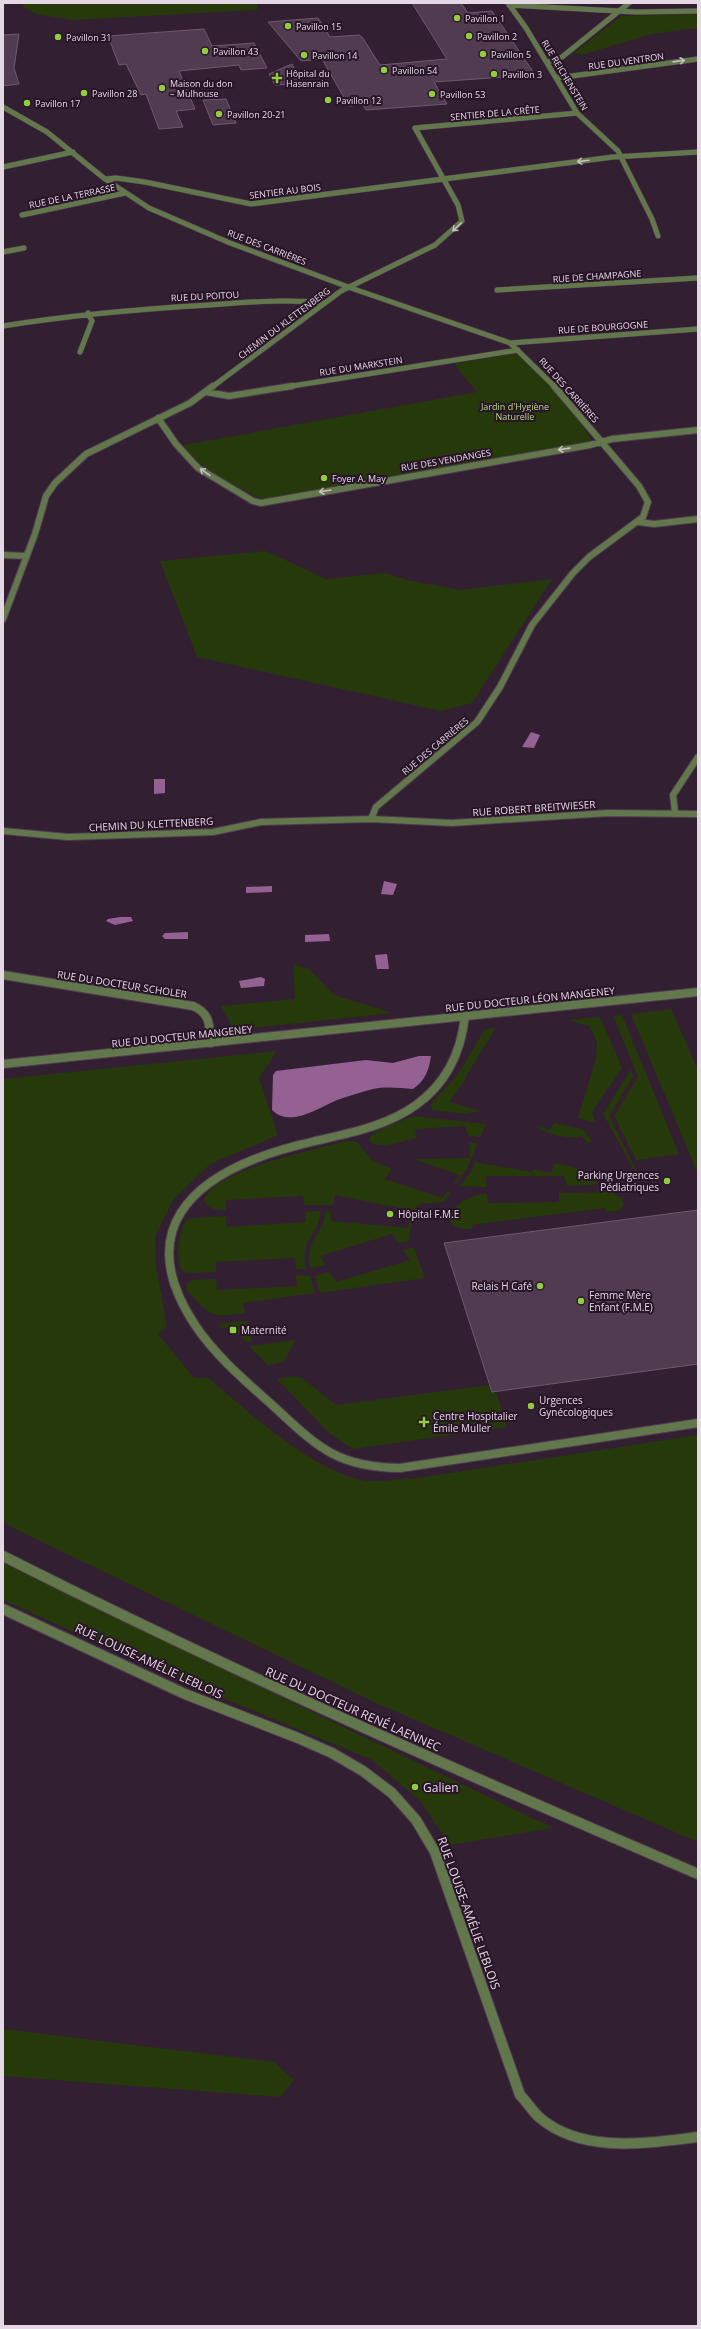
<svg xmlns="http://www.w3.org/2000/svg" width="701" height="2329" viewBox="0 0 701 2329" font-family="'Open Sans',sans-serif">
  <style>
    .green { fill: #26390b }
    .water { fill: #956193 }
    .building { fill: #513b50; stroke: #70586f }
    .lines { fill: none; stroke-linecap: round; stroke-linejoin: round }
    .minor-far3-casing { stroke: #4f3d4f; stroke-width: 6 }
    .minor-far2-casing { stroke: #4f3d4f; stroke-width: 8 }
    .minor-far1-casing { stroke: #4f3d4f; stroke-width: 10 }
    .minor-casing { stroke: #4f3d4f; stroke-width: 12 }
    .tertiary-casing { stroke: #4f3d4f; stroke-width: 10 }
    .minor-far3 { stroke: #62774b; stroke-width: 5 }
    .minor-far2 { stroke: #62774b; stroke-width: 6 }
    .minor-far1 { stroke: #62774b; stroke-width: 8 }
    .minor { stroke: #62774b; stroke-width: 10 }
    .tertiary { stroke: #62774b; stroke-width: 8 }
    .oneway { stroke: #c4c0be }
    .poi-dot { fill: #93cc3d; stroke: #291528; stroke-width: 1.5 }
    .labels { text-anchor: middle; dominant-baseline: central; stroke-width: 4; stroke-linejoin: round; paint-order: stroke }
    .far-poi-label { font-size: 9px; fill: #e5d8e5; stroke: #291528; text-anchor: start }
    .far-street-label { font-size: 9px; fill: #e5d8e5; stroke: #291528 }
    .far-park-label { font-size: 9px; fill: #b2dc81; stroke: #291528 }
    .street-label { font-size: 10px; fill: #e5d8e5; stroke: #291528 }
    .poi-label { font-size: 10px; fill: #e5d8e5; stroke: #291528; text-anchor: start }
    .near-street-label { font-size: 12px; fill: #e5d8e5; stroke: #291528 }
    .near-poi-label { font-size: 12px; fill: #e5d8e5; stroke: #291528; text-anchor: start }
  </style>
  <rect width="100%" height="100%" fill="#331f32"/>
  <path class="green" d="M 21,3 L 257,3 L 257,10 L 72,20 L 35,14 L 24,7 Z
    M 698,14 L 698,28 L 651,34 L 582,55 L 574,53 L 621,16 Z
    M 512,354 C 514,355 518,355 521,356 C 535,363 586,426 592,442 L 262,500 L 209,471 L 184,449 L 184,445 L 477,392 L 454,364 Z
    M 266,551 L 326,579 L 385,573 L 407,580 L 460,590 L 552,579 L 472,703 L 441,711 L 197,657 L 160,561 Z
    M 293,964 L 309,969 L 334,995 L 392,1013 L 234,1030 L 221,1006 L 295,999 Z
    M 671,1009 L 698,1070 L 698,1174 L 631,1014 Z
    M 622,1015 L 679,1154 L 636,1160 L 614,1116 L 638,1077 L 613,1016 Z
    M 600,1017 L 622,1068 L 592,1112 L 596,1123 L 578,1118 L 596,1059 L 597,1042 L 589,1026 L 568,1020 Z
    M 496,1028 L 466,1076 L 466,1079 L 449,1102 L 481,1111 L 465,1114 L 432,1110 L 431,1104 L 459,1073 L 485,1029 Z
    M 277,1051 L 259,1078 L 278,1135 L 210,1164 L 173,1200 L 155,1236 L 156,1266 L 167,1327 L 158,1334 L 194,1378 L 208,1378 C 249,1412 310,1469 362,1480 C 376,1483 396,1479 411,1479 L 698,1435 L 698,1842 L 376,1703 L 11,1527 L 3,1521 L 3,1079 Z
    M 631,1069 L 633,1077 L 609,1116 L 636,1170 L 634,1170 L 603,1114 Z
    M 413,1116 L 486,1124 L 480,1137 L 468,1136 L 465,1126 L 415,1129 L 417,1138 C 405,1140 379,1151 369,1141 L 370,1137 L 375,1132 Z
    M 554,1123 L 582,1129 L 593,1142 L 588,1143 L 581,1136 C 569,1140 545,1134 534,1125 L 550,1130 Z
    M 347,1141 L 357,1142 L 372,1160 L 392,1169 L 385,1179 L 443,1198 L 447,1191 L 451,1192 L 444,1201 C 433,1206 419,1198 414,1211 L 335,1195 L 333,1205 L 304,1205 L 303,1196 L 226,1200 L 226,1210 C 217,1210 209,1210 204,1201 C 209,1171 320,1148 347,1141 Z
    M 469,1142 L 477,1143 C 472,1159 467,1171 456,1184 L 454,1183 L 460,1175 L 413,1159 L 470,1158 Z
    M 475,1162 L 532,1172 L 534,1169 L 551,1173 L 555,1163 L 589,1171 L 599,1180 L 594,1185 L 567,1186 L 564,1176 L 486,1176 L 487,1187 L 460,1186 L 471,1172 Z
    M 612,1192 L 621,1198 L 624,1204 L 621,1210 L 606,1212 L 604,1208 L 472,1225 L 473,1229 C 463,1229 452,1229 449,1218 C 453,1203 474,1193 487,1194 L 488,1203 L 559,1202 L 559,1193 Z
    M 320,1211 C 321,1236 299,1234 306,1269 L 296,1269 L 295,1258 L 216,1262 L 216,1272 L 187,1273 L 180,1268 C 176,1251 178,1236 186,1220 L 192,1218 L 226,1216 L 227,1227 L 306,1222 L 305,1212 Z
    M 325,1211 L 331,1212 L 331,1221 L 408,1228 L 410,1218 L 412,1218 L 409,1241 L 398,1243 L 392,1234 L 320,1256 L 325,1265 L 310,1268 C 305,1236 324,1237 325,1211 Z
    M 414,1247 L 425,1278 L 320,1293 L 315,1276 L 329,1272 L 336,1282 L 410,1260 L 403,1250 Z
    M 296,1275 L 310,1276 L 315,1293 L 243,1303 L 245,1313 C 209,1318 211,1316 186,1290 L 187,1284 L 193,1280 L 216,1279 L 217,1290 L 297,1286 Z
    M 247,1321 L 252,1342 L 245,1341 L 231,1325 L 222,1329 L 219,1326 L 222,1323 Z
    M 296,1340 L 283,1362 L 268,1365 L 249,1346 Z
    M 293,1376 L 302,1378 L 336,1405 L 490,1385 L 492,1392 L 497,1394 L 507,1427 L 353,1449 L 329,1433 L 277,1379 Z
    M 3,1563 L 553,1828 L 450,1845 L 420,1801 L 372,1760 L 189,1684 L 3,1600 Z
    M 3,2029 L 274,2062 L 294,2080 L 280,2097 L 3,2076 Z"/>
  <path class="water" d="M 531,732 L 540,735 L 534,748 L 522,747 Z
    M 154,779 L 165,779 L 165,793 L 154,794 Z
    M 384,881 L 397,884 L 393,895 L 381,894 Z
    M 272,886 L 272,892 L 246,893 L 246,887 Z
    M 120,917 L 131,917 L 133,921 L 115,925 L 106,921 L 108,919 Z
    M 188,932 L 188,939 L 165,939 L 162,936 L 165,933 Z
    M 329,934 L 330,941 L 305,942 L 305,935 Z
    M 387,954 L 389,969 L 377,969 L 375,955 Z
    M 261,977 L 265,979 L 264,986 L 241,988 L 239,981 Z
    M 419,1056 L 431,1056 C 429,1070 425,1081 413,1089 C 400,1088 387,1086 373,1089 C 362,1092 351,1095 340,1099 C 320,1106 292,1129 272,1110 L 273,1075 L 276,1071 L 366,1060 L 393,1063 Z"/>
  <path class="building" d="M 412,3 L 461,3 L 468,13 L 492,11 L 534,73 L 531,73 L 533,75 L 434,82 L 447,104 L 366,110 L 363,105 L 349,106 L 322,59 L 301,61 L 268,22 L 318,18 L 330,37 L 359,35 L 362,37 L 380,65 L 447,59 Z
    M 204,29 L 212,46 L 254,43 L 267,68 L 241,70 L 239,65 L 179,71 L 195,109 L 176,111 L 183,127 L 159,129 L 146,94 L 141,95 L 126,64 L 119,65 L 108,36 Z
    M 19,34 L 14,68 L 19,84 L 3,86 L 3,35 Z
    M 292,64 L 301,83 L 275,85 L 269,74 Z
    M 226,99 L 236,123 L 213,125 L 203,100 Z
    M 698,1210 L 698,1364 L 492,1392 L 444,1243 Z"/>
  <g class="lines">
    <defs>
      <path id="minor-far3" d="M 508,3 L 526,28 L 577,113 L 618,151 L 652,219 L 658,236
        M 509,5 L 636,12 L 698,11
        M 548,62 L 562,57 L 629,3
        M 557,78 L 698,59
        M 3,107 L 47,132 L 105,179 L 149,208 L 230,243 L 351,288 L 510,343 L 555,387
        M 3,167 L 73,152
        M 105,179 L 116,178 L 145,182 L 251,204 L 613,157 L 698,152
        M 22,215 L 125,193
        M 3,252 L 24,248
        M 497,290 L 698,278
        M 3,326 C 71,315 140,309 209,305 C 247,302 285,299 324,303
        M 510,343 L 698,329
        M 80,352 L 92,321 L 88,313
        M 212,387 L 341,291 L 435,245 L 462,221 L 458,205 L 415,128 L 577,113
        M 286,387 L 518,350"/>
      <path id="minor-far2" d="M 206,392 L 229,396 L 292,386
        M 158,418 L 176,444 L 198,468 L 253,501 L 261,503 L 590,445 L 612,439 L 698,430
        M 639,522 L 654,524 L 698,519
        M 3,555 L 26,556
        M 3,619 L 35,534 L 46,496 L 55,483 L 86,454 L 190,403 L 213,386
        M 675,812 L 673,795 L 698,757
        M 371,819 L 376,807 L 477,722 L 500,687 L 532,625 L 573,573 L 589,557 L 643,517 L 648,502 L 639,486 L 554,386
        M 3,831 L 68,837 L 213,832 L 261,822 L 371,819 L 452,823 L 608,813 L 698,814"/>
      <path id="minor-far1" d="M 3,975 L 193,1006 C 211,1014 209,1025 211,1043
        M 465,1016 C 461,1053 447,1083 416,1105 C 377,1133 326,1136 281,1150 C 191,1177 133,1231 195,1325 C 215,1355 243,1379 270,1403 C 316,1445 334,1467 400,1468 L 698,1423"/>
      <path id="minor" d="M 3,1556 C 231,1671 464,1774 698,1874
        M 3,1609 L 185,1694 L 298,1738 L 332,1753 L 363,1771 L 392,1793 L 416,1820 L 435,1852 L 520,2095 C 527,2102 533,2112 540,2118 C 583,2154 647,2143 698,2137"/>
      <path id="tertiary" d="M 3,1064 L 698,992"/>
    </defs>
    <use href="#minor-far3" class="minor-far3-casing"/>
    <use href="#minor-far2" class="minor-far2-casing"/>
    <use href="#minor-far1" class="minor-far1-casing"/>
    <use href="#minor" class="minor-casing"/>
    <use href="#tertiary" class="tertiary-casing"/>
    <use href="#minor-far3" class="minor-far3"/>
    <use href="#minor-far2" class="minor-far2"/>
    <use href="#minor-far1" class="minor-far1"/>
    <use href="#minor" class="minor"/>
    <use href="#tertiary" class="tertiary"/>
  </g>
  <defs><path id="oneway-shaft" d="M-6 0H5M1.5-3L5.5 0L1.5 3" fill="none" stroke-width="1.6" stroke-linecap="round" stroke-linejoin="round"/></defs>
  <g class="oneway">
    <use href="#oneway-shaft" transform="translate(679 61) rotate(-8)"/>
    <use href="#oneway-shaft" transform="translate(583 161) rotate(173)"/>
    <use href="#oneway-shaft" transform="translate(457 227) rotate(136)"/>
    <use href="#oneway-shaft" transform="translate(564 449) rotate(172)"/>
    <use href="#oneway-shaft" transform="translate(205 472) rotate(-146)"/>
    <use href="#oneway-shaft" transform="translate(325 491) rotate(170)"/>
  </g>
  <g class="poi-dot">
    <circle cx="457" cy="18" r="4"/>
    <circle cx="288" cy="26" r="4"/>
    <circle cx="469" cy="36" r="4"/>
    <circle cx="58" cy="37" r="4"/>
    <circle cx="205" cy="51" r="4"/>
    <circle cx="483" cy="54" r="4"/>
    <circle cx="304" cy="55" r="4"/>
    <circle cx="384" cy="70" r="4"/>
    <circle cx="494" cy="74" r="4"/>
    <path d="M275 72h4v4h4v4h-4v4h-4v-4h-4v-4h4z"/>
    <circle cx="162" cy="88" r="4"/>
    <circle cx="84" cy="93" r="4"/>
    <circle cx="432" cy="94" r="4"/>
    <circle cx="328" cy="100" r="4"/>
    <circle cx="27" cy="103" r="4"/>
    <circle cx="219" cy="114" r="4"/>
    <circle cx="324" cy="478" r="4"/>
    <circle cx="667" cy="1181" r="4"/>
    <circle cx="390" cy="1214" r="4"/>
    <circle cx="540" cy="1286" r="4"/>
    <circle cx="581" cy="1301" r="4"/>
    <rect x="229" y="1326" width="8" height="8" rx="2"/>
    <circle cx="531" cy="1406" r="4"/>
    <path d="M422 1416h4v4h4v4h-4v4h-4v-4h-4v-4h4z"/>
    <circle cx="415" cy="1787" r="4"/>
  </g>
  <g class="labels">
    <g class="far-poi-label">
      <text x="465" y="18">Pavillon 1</text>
      <text x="296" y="26">Pavillon 15</text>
      <text x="477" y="36">Pavillon 2</text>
      <text x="66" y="37">Pavillon 31</text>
      <text x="213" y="51">Pavillon 43</text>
      <text x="491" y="54">Pavillon 5</text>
      <text x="312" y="55">Pavillon 14</text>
      <text x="392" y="70">Pavillon 54</text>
      <text x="286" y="73">Hôpital du<tspan x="286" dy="10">Hasenrain</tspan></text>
      <text x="502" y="74">Pavillon 3</text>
      <text x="170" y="83">Maison du don<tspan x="170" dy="10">– Mulhouse</tspan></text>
      <text x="92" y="93">Pavillon 28</text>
      <text x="440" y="94">Pavillon 53</text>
      <text x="336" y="100">Pavillon 12</text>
      <text x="35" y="103">Pavillon 17</text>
      <text x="227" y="114">Pavillon 20-21</text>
      <text x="332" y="478">Foyer A. May</text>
    </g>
    <g class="far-street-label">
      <text transform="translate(626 61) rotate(-8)">RUE DU VENTRON</text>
      <text transform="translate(565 75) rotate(59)">RUE REICHENSTEIN</text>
      <text transform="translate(495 113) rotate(-5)">SENTIER DE LA CRÊTE</text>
      <text transform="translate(285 191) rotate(-7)">SENTIER AU BOIS</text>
      <text transform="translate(72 196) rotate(-12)">RUE DE LA TERRASSE</text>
      <text transform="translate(267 247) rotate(21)">RUE DES CARRIÈRES</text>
      <text transform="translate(597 276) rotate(-4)">RUE DE CHAMPAGNE</text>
      <text transform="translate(205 296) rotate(-3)">RUE DU POITOU</text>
      <text transform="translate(284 323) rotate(-37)">CHEMIN DU KLETTENBERG</text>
      <text transform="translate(603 327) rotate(-4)">RUE DE BOURGOGNE</text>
      <text transform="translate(361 366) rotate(-9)">RUE DU MARKSTEIN</text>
      <text transform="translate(569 390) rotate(48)">RUE DES CARRIÈRES</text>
      <text transform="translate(446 460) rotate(-10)">RUE DES VENDANGES</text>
      <text transform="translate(435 746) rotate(-40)">RUE DES CARRIÈRES</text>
    </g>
    <g class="far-park-label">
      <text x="515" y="406">Jardin d'Hygiène<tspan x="515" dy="10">Naturelle</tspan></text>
    </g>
    <g class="street-label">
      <text transform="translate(534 808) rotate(-4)">RUE ROBERT BREITWIESER</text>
      <text transform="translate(151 824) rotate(-3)">CHEMIN DU KLETTENBERG</text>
      <text transform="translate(122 984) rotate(9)">RUE DU DOCTEUR SCHOLER</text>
      <text transform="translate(530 999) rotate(-6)">RUE DU DOCTEUR LÉON MANGENEY</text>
      <text transform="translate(182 1036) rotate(-6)">RUE DU DOCTEUR MANGENEY</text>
    </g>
    <g class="poi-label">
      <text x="659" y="1175" text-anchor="end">Parking Urgences<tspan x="659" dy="12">Pédiatriques</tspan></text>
      <text x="398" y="1214">Hôpital F.M.E</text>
      <text x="532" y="1286" text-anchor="end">Relais H Café</text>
      <text x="589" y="1295">Femme Mère<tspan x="589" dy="12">Enfant (F.M.E)</tspan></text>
      <text x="241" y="1330">Maternité</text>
      <text x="539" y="1400">Urgences<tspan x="539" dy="12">Gynécologiques</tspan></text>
      <text x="433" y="1416">Centre Hospitalier<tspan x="433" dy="12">Émile Muller</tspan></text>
    </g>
    <g class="near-street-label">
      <text transform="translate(149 1661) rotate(25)">RUE LOUISE-AMÉLIE LEBLOIS</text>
      <text transform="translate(353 1709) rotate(24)">RUE DU DOCTEUR RENÉ LAENNEC</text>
      <text transform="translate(469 1913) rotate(70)">RUE LOUISE-AMÉLIE LEBLOIS</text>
    </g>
    <g class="near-poi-label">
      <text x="423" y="1787">Galien</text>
    </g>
  </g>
  <rect width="701" height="2329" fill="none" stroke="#e5d8e5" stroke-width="8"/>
</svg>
